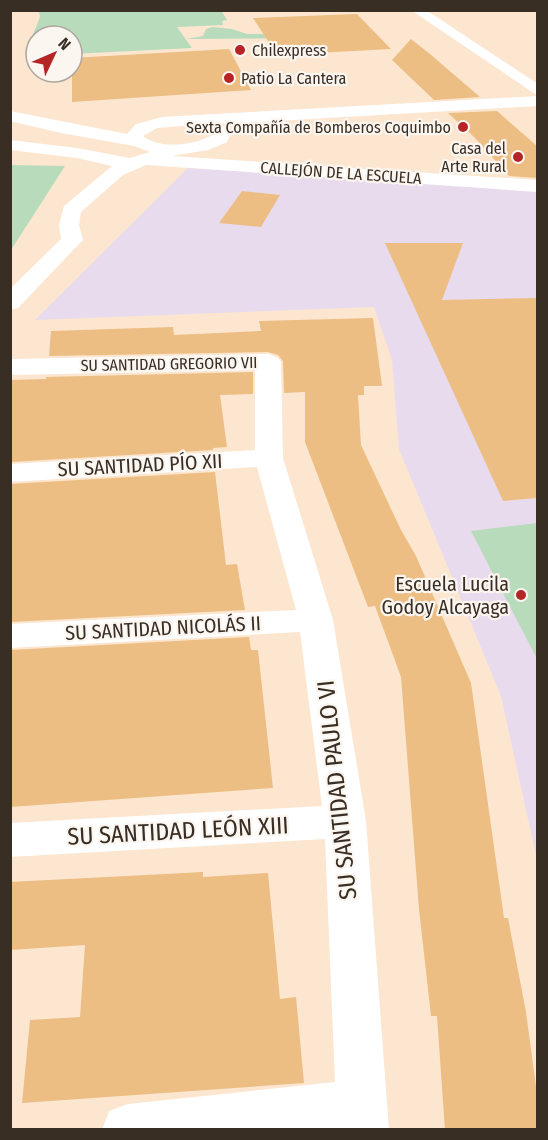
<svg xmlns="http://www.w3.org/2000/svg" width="548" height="1140" viewBox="0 0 548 1140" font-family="'Fira Sans Condensed',sans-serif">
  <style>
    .industrial { fill: #e8dbee }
    .green { fill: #b8dbbc }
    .building { fill: #ecbe83 }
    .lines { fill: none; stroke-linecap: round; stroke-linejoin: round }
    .minor { fill: #fff; fill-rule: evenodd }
    .highway { fill: #fff; fill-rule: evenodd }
    .poi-dot { fill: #b52526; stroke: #fcf6f1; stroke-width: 2 }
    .labels { text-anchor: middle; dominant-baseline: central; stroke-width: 4.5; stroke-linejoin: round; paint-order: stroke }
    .far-poi-label { font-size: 16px; fill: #392e24; stroke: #fcf6f1; text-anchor: start }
    .far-street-label { font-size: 16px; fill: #392e24; stroke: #fcf6f1 }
    .street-label { font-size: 20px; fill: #392e24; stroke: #fcf6f1 }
    .poi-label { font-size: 20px; fill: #392e24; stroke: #fcf6f1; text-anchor: end }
    .near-street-label { font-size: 24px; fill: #392e24; stroke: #fcf6f1 }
  </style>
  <rect width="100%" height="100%" fill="#fce6d0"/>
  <path class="industrial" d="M 188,168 L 537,189 L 537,860 L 501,696 L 399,449 L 392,360 L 374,307 L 35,320 Z"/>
  <path class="green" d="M 221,10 L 227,20 L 222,21 L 223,25 L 177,27 L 192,48 L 72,54 L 72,36 L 36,36 L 34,56 L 32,37 L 40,17 L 39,11 Z
    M 212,27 L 232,29 L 247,34 L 295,34 L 299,38 L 186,39 L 203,36 L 206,29 Z
    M 11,165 L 65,166 L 11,250 L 10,165 Z
    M 537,523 L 538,523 L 537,659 L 471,531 Z"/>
  <path class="building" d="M 357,14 L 391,49 L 277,55 L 253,18 Z
    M 411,39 L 430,54 L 480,97 L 434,100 L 392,60 Z
    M 229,49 L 251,90 L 72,102 L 72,58 Z
    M 497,111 L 537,146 L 537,178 L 509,176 L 474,137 L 448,113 Z
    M 242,191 L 280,195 L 261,227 L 219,223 Z
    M 385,243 L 463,243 L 442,300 L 537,298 L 537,498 L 503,501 Z
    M 373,318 L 382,386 L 364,386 L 364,395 L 358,395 L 361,445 L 401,530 L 416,556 L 471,683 L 504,918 L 508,918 L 526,1012 L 537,1094 L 537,1130 L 445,1130 L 437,1016 L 431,1016 L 419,909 L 401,677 L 375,606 L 368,607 L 305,442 L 305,392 L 284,393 L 283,361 L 278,355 L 268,352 L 49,356 L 51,331 L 173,327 L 174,335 L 261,331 L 259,321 Z
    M 253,372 L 253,394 L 220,395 L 227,447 L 213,448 L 213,450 L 10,462 L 10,380 L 46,379 L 46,377 Z
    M 215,472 L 226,565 L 237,564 L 245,610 L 10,622 L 10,484 Z
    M 249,637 L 251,650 L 258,650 L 273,788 L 10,807 L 10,650 Z
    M 203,872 L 203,877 L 268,873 L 280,999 L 296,997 L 304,1083 L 22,1103 L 30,1020 L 80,1017 L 85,945 L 10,950 L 10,882 Z"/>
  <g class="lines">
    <path class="minor" d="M 538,96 L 538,106 L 221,124 L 231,133 L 227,142 L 208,150 L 172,156 L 538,180 L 538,192 L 146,165 L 123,175 L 81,212 L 79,225 L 83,240 L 79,244 L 18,308 L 10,310 L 10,289 L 61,239 L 59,225 L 64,206 L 112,166 L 77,158 L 10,150 L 10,140 L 77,148 L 130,158 L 150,152 L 134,146 L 61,133 L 10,121 L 10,111 L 127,134 L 136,124 L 162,117 ZM 182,126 L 203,128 L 213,135 C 194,145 161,150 143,136 L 157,128 Z
      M 268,354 L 277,357 L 281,362 L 283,458 L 333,620 L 366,821 L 389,1130 L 102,1130 L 109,1111 L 128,1104 L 335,1082 L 325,839 L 10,857 L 10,823 L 322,806 L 300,632 L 10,648 L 10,624 L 296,610 L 257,467 L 10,482 L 10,464 L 255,450 L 255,370 L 10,375 L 10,359 Z"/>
    <path class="highway" d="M 411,10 L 426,10 L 538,84 L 538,96 Z"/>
  </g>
  <g class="poi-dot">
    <circle cx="240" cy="50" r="6"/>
    <circle cx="229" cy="78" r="6"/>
    <circle cx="463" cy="127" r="6"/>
    <circle cx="518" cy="157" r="6"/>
    <circle cx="521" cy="595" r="6"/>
  </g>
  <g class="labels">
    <g class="far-poi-label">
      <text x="252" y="50">Chilexpress</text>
      <text x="241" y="78">Patio La Cantera</text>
      <text x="451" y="127" text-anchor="end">Sexta Compañía de Bomberos Coquimbo</text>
      <text x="506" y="148" text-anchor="end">Casa del<tspan x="506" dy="18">Arte Rural</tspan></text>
    </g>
    <g class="far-street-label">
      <text transform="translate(341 173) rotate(4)">CALLEJÓN DE LA ESCUELA</text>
      <text transform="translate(169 364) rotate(-1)">SU SANTIDAD GREGORIO VII</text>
    </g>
    <g class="street-label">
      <text transform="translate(140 465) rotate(-3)">SU SANTIDAD PÍO XII</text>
      <text transform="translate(163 628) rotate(-3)">SU SANTIDAD NICOLÁS II</text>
    </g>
    <g class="poi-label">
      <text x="509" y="584">Escuela Lucila<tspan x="509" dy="23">Godoy Alcayaga</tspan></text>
    </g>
    <g class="near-street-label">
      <text transform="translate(337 790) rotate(-96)">SU SANTIDAD PAULO VI</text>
      <text transform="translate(178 831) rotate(-3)">SU SANTIDAD LEÓN XIII</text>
    </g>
  </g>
  <rect width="548" height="1140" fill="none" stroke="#392e24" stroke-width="24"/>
  <g transform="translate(54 54) rotate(46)"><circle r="28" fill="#fcf6f1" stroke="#aea69f" stroke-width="1.5"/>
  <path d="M0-4.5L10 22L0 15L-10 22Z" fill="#b52526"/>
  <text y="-9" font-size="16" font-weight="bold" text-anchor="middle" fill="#392e24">N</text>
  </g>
</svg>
